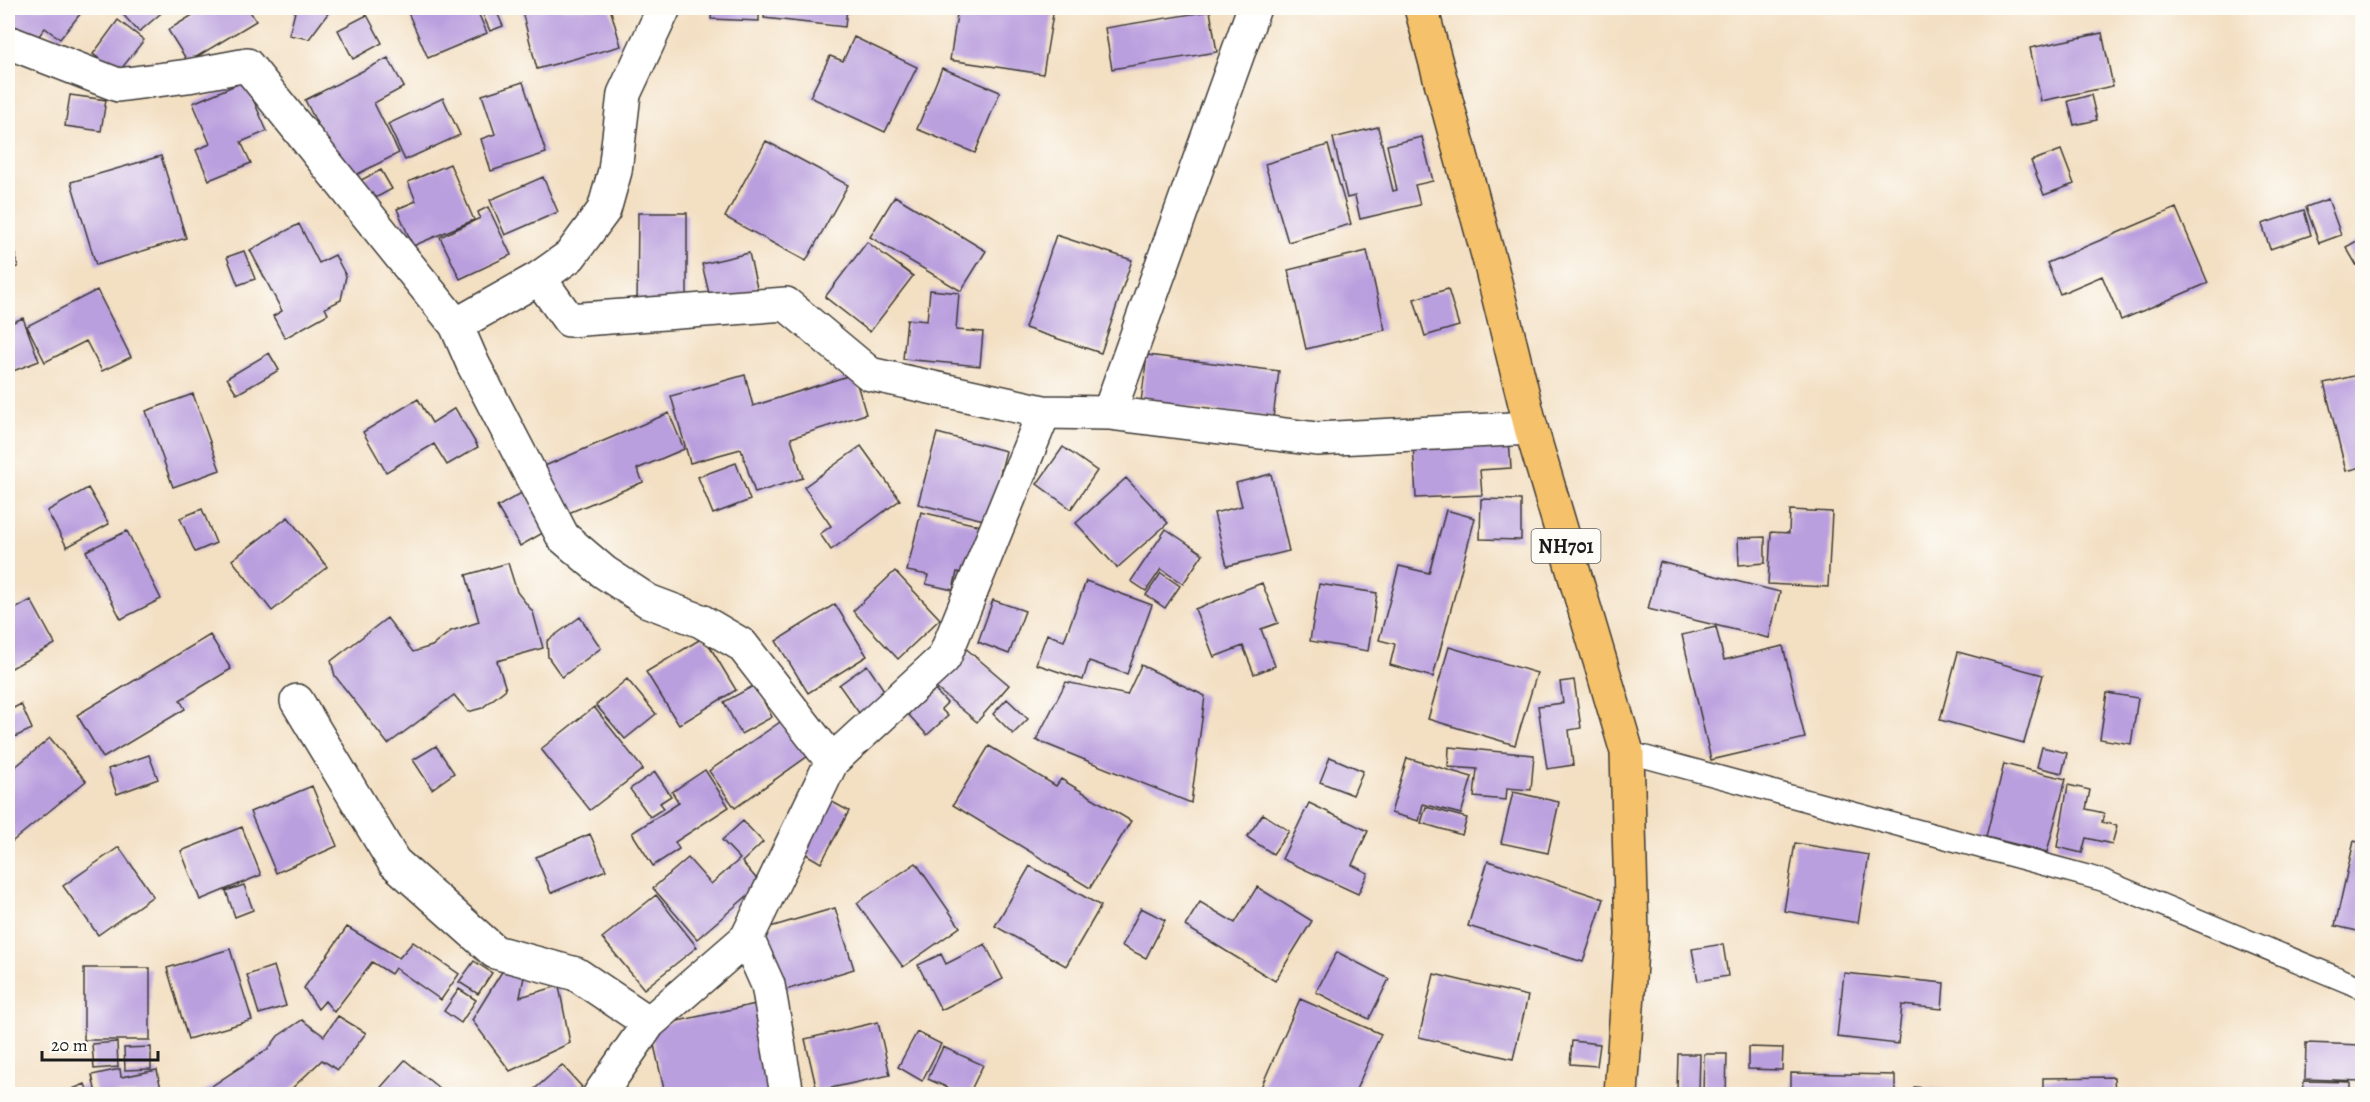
<svg xmlns="http://www.w3.org/2000/svg" width="2370" height="1102" viewBox="0 0 2370 1102" font-family="Alegreya,serif">
  <style>
    .building { fill: #ba9fde }
    .lines { fill: none; stroke-linecap: round; stroke-linejoin: round }
    .lane-casing { stroke: #3c3935; stroke-width: 24 }
    .street-casing { stroke: #3c3935; stroke-width: 36 }
    .highway-casing { stroke: #3c3935; stroke-width: 36 }
    .lane { stroke: #fff; stroke-width: 21 }
    .street { stroke: #fff; stroke-width: 33 }
    .highway { stroke: #f5c16b; stroke-width: 33 }
    .labels { text-anchor: middle; dominant-baseline: central; stroke-width: 4.5; stroke-linejoin: round; paint-order: stroke }
    .shield { fill: #fdfcf7; stroke: #605f5e; stroke-width: 1.5 }
    .shield-label { font-size: 20px; font-weight: bold; fill: #1c1c1c }
  </style>
  <rect width="100%" height="100%" fill="#fdfcf7"/>
  <filter id="ink" filterUnits="userSpaceOnUse"><feTurbulence type="fractalNoise" baseFrequency=".0167" numOctaves="2"/><feDisplacementMap in="SourceGraphic" scale="12" xChannelSelector="R" yChannelSelector="G"/><feConvolveMatrix kernelMatrix="1 2 1 2 8 2 1 2 1" color-interpolation-filters="sRGB"/></filter>
  <filter id="wash" filterUnits="userSpaceOnUse"><feTurbulence type="fractalNoise" baseFrequency=".008" numOctaves="4" result="noise"/><feDisplacementMap in="SourceGraphic" scale="24" xChannelSelector="R" yChannelSelector="G"/><feGaussianBlur stdDeviation="1.35" result="paint"/><feColorMatrix in="noise" values="0 0 0 0 0 0 0 0 0 0 0 0 0 0 0 0 0 1.4 0 .05"/><feComposite in="paint" operator="in"/></filter>
  <g filter="url(#wash)">
    <rect width="100%" height="100%" fill="#f3dfc2"/>
    <g id="blocks">
      <path class="building" d="M 8,8 L 85,8 L 60,39 L 45,28 L 31,46 L 8,27 Z
        M 117,8 L 167,8 L 139,32 Z
        M 204,8 L 248,8 L 256,21 L 188,62 L 168,30 Z
        M 296,8 L 332,8 L 309,39 L 289,35 Z
        M 406,8 L 476,8 L 487,33 L 428,58 Z
        M 488,8 L 495,8 L 503,26 L 490,31 L 481,10 Z
        M 521,8 L 610,8 L 621,46 L 537,69 Z
        M 712,8 L 759,8 L 759,21 L 711,19 Z
        M 765,8 L 847,8 L 845,27 L 764,18 Z
        M 958,8 L 1054,8 L 1043,74 L 950,60 Z
        M 1210,11 L 1217,52 L 1112,69 L 1105,28 Z
        M 367,15 L 382,43 L 353,59 L 338,30 Z
        M 118,20 L 144,40 L 118,73 L 93,54 Z
        M 2102,33 L 2113,86 L 2041,101 L 2030,48 Z
        M 854,37 L 917,67 L 885,132 L 810,97 L 830,56 L 843,61 Z
        M 388,58 L 404,87 L 374,103 L 399,153 L 346,180 L 305,100 Z
        M 942,68 L 1000,92 L 975,153 L 917,129 Z
        M 245,81 L 267,131 L 241,142 L 251,163 L 209,180 L 196,150 L 210,144 L 193,103 Z
        M 523,82 L 546,153 L 491,171 L 481,139 L 495,134 L 482,95 Z
        M 70,95 L 106,100 L 101,131 L 65,126 Z
        M 2091,95 L 2097,120 L 2074,125 L 2068,101 Z
        M 443,98 L 460,135 L 405,160 L 388,124 Z
        M 1378,127 L 1393,191 L 1397,190 L 1387,145 L 1422,137 L 1433,181 L 1415,185 L 1420,205 L 1360,219 L 1355,196 L 1347,198 L 1333,138 Z
        M 766,141 L 848,185 L 806,261 L 725,217 Z
        M 1328,145 L 1351,224 L 1288,242 L 1265,164 Z
        M 2061,150 L 2074,184 L 2044,195 L 2031,161 Z
        M 161,156 L 186,238 L 96,265 L 71,182 Z
        M 450,164 L 474,220 L 413,246 L 397,209 L 416,201 L 408,182 Z
        M 381,170 L 392,189 L 368,202 L 357,182 Z
        M 543,177 L 558,212 L 505,235 L 490,200 Z
        M 895,196 L 986,251 L 961,291 L 870,237 Z
        M 2328,199 L 2341,235 L 2319,243 L 2306,207 Z
        M 488,207 L 511,255 L 460,279 L 440,237 L 480,218 L 478,212 Z
        M 2176,208 L 2208,283 L 2121,320 L 2102,276 L 2060,294 L 2047,263 Z
        M 2304,210 L 2311,235 L 2270,249 L 2262,224 Z
        M 638,213 L 687,213 L 687,306 L 637,306 Z
        M 9,219 L 18,267 L 8,269 L 8,220 Z
        M 299,224 L 319,263 L 335,255 L 346,276 L 341,300 L 325,308 L 328,314 L 285,338 L 273,316 L 282,311 L 250,250 Z
        M 1056,235 L 1132,260 L 1101,353 L 1025,328 Z
        M 2362,238 L 2362,263 L 2357,266 L 2346,247 Z
        M 867,242 L 913,276 L 870,332 L 825,297 Z
        M 244,251 L 255,279 L 238,285 L 227,257 Z
        M 1367,251 L 1385,330 L 1306,349 L 1288,270 Z
        M 749,253 L 758,292 L 711,302 L 702,264 Z
        M 1448,289 L 1459,326 L 1425,336 L 1414,299 Z
        M 97,290 L 131,357 L 102,371 L 86,341 L 45,362 L 27,326 Z
        M 930,290 L 959,293 L 956,330 L 983,332 L 980,366 L 903,359 L 907,319 L 927,321 Z
        M 23,318 L 39,361 L 8,373 L 8,324 Z
        M 269,353 L 279,370 L 237,394 L 227,378 Z
        M 1147,355 L 1279,371 L 1273,418 L 1141,402 Z
        M 854,374 L 866,414 L 791,438 L 803,478 L 755,493 L 741,449 L 690,463 L 671,396 L 745,375 L 753,406 Z
        M 2362,374 L 2362,467 L 2346,471 L 2324,383 Z
        M 193,394 L 220,470 L 173,487 L 146,411 Z
        M 418,399 L 432,423 L 455,408 L 478,447 L 447,465 L 434,444 L 386,472 L 363,432 Z
        M 669,413 L 684,449 L 637,469 L 643,482 L 554,519 L 533,471 Z
        M 937,433 L 1006,451 L 988,521 L 918,504 Z
        M 1509,439 L 1511,468 L 1480,470 L 1482,495 L 1416,498 L 1413,444 Z
        M 861,446 L 900,500 L 831,550 L 820,534 L 831,526 L 804,487 Z
        M 1063,447 L 1097,471 L 1071,509 L 1037,484 Z
        M 736,463 L 750,500 L 713,514 L 698,477 Z
        M 1271,474 L 1289,551 L 1227,566 L 1214,513 L 1242,506 L 1236,483 Z
        M 1126,478 L 1168,523 L 1117,568 L 1076,523 Z
        M 88,488 L 109,524 L 67,547 L 47,511 Z
        M 525,491 L 548,530 L 520,546 L 497,507 Z
        M 1481,499 L 1521,500 L 1521,540 L 1480,539 Z
        M 202,509 L 216,543 L 195,552 L 180,518 Z
        M 1446,510 L 1475,518 L 1433,677 L 1390,665 L 1395,644 L 1379,640 L 1399,566 L 1429,573 Z
        M 1790,510 L 1832,512 L 1828,587 L 1768,584 L 1771,532 L 1789,533 Z
        M 921,512 L 986,527 L 975,576 L 957,572 L 953,590 L 926,584 L 928,575 L 907,571 Z
        M 288,517 L 327,567 L 272,611 L 232,560 Z
        M 1166,529 L 1203,554 L 1183,584 L 1161,569 L 1146,591 L 1131,581 Z
        M 127,531 L 161,599 L 121,619 L 86,551 Z
        M 1765,537 L 1765,563 L 1739,565 L 1738,538 Z
        M 1660,562 L 1780,592 L 1769,638 L 1648,609 Z
        M 508,563 L 517,592 L 533,612 L 543,648 L 497,661 L 506,689 L 482,708 L 468,712 L 454,695 L 388,744 L 335,676 L 331,661 L 387,618 L 413,652 L 432,646 L 451,631 L 479,622 L 466,575 Z
        M 895,571 L 940,619 L 898,659 L 853,611 Z
        M 1161,573 L 1180,586 L 1165,608 L 1146,595 Z
        M 1086,581 L 1152,605 L 1127,674 L 1089,661 L 1083,680 L 1036,664 L 1047,634 L 1064,641 Z
        M 1262,583 L 1278,623 L 1261,629 L 1275,666 L 1254,674 L 1243,646 L 1214,657 L 1195,609 Z
        M 1319,584 L 1377,593 L 1368,651 L 1310,641 Z
        M 31,600 L 55,644 L 8,670 L 8,613 Z
        M 993,600 L 1025,611 L 1009,654 L 978,642 Z
        M 835,604 L 867,656 L 808,693 L 776,641 Z
        M 580,617 L 601,648 L 562,677 L 548,657 L 547,641 Z
        M 1716,627 L 1724,660 L 1783,646 L 1805,738 L 1711,760 L 1682,635 Z
        M 210,635 L 231,669 L 180,700 L 185,709 L 103,758 L 77,715 Z
        M 704,637 L 736,690 L 679,725 L 646,672 Z
        M 963,646 L 1009,685 L 977,722 L 931,684 Z
        M 1449,647 L 1537,673 L 1515,745 L 1428,719 Z
        M 1958,652 L 2043,675 L 2024,743 L 1940,720 Z
        M 867,665 L 892,702 L 864,720 L 839,685 Z
        M 1141,665 L 1205,696 L 1191,803 L 1036,740 L 1066,682 L 1127,695 Z
        M 627,679 L 656,714 L 625,739 L 596,705 Z
        M 1574,680 L 1581,728 L 1569,730 L 1573,765 L 1547,769 L 1538,706 L 1563,703 L 1560,682 Z
        M 755,685 L 772,717 L 741,734 L 724,702 Z
        M 935,690 L 947,703 L 941,709 L 948,716 L 927,735 L 908,714 Z
        M 2107,693 L 2138,698 L 2131,744 L 2100,739 Z
        M 1007,699 L 1028,719 L 1013,734 L 993,714 Z
        M 21,704 L 32,729 L 8,740 L 8,711 Z
        M 594,707 L 643,769 L 590,810 L 541,749 Z
        M 783,720 L 808,756 L 735,808 L 709,771 Z
        M 50,738 L 86,781 L 8,845 L 8,773 Z
        M 436,746 L 454,773 L 432,789 L 413,760 Z
        M 989,746 L 1056,786 L 1061,779 L 1131,821 L 1090,888 L 953,805 Z
        M 1449,747 L 1534,755 L 1531,790 L 1507,788 L 1506,800 L 1474,797 L 1477,769 L 1448,767 Z
        M 2042,747 L 2067,753 L 2062,773 L 2037,767 Z
        M 149,755 L 158,779 L 117,794 L 108,769 Z
        M 1330,757 L 1363,771 L 1353,795 L 1320,782 Z
        M 1407,758 L 1472,777 L 1461,814 L 1423,804 L 1419,821 L 1391,813 Z
        M 2004,764 L 2066,779 L 2047,852 L 1986,837 Z
        M 705,770 L 729,807 L 675,842 L 679,849 L 653,866 L 632,833 L 679,803 L 672,792 Z
        M 655,772 L 671,796 L 660,803 L 664,808 L 650,817 L 630,789 Z
        M 2068,785 L 2090,790 L 2086,809 L 2104,813 L 2102,822 L 2117,826 L 2112,844 L 2086,838 L 2082,853 L 2057,847 Z
        M 312,786 L 337,846 L 276,873 L 250,812 Z
        M 1513,792 L 1559,802 L 1548,853 L 1501,843 Z
        M 825,798 L 849,811 L 821,863 L 797,849 Z
        M 1309,803 L 1368,831 L 1352,865 L 1368,873 L 1358,894 L 1282,859 Z
        M 1426,807 L 1467,818 L 1462,835 L 1421,823 Z
        M 1263,814 L 1289,831 L 1273,854 L 1247,837 Z
        M 743,821 L 763,842 L 742,862 L 761,884 L 697,939 L 653,888 L 688,858 L 711,884 L 740,859 L 722,840 Z
        M 242,827 L 261,875 L 200,900 L 181,851 Z
        M 590,834 L 606,870 L 551,893 L 536,857 Z
        M 2354,841 L 2362,843 L 2362,932 L 2335,926 Z
        M 1795,843 L 1869,855 L 1858,923 L 1784,911 Z
        M 119,847 L 153,896 L 98,935 L 63,886 Z
        M 1488,861 L 1604,899 L 1583,962 L 1468,926 Z
        M 916,863 L 960,927 L 903,967 L 857,903 Z
        M 1030,866 L 1101,906 L 1066,966 L 995,926 Z
        M 244,885 L 253,910 L 235,917 L 226,891 Z
        M 1257,887 L 1312,921 L 1275,981 L 1185,926 L 1200,902 L 1235,923 Z
        M 656,895 L 697,947 L 644,989 L 602,938 Z
        M 835,908 L 854,969 L 779,992 L 760,930 Z
        M 1141,908 L 1165,920 L 1146,958 L 1122,946 Z
        M 347,927 L 399,958 L 413,942 L 459,974 L 441,1000 L 395,968 L 391,974 L 372,962 L 334,1012 L 325,1001 L 318,1009 L 304,988 Z
        M 985,944 L 1003,979 L 941,1010 L 918,965 L 941,954 L 946,964 Z
        M 1723,944 L 1728,976 L 1698,981 L 1692,949 Z
        M 230,949 L 252,1020 L 188,1039 L 167,968 Z
        M 1337,952 L 1389,979 L 1369,1019 L 1316,992 Z
        M 474,961 L 492,973 L 478,994 L 459,982 Z
        M 274,966 L 286,1006 L 259,1014 L 247,975 Z
        M 84,968 L 150,968 L 150,1040 L 84,1040 Z
        M 503,970 L 524,977 L 520,997 L 559,986 L 570,1043 L 510,1071 L 472,1020 Z
        M 1844,973 L 1944,983 L 1942,1009 L 1902,1005 L 1898,1044 L 1837,1037 Z
        M 1434,974 L 1528,996 L 1513,1059 L 1419,1037 Z
        M 459,989 L 476,1000 L 461,1023 L 444,1011 Z
        M 1300,999 L 1381,1034 L 1354,1094 L 1258,1094 Z
        M 756,1004 L 776,1094 L 665,1094 L 650,1027 Z
        M 338,1016 L 366,1033 L 338,1070 L 322,1060 L 286,1094 L 200,1094 L 269,1048 L 278,1036 L 302,1020 L 324,1036 Z
        M 878,1022 L 890,1075 L 817,1091 L 805,1039 Z
        M 917,1032 L 941,1044 L 922,1081 L 898,1067 Z
        M 1572,1041 L 1600,1044 L 1597,1066 L 1570,1064 Z
        M 117,1042 L 118,1067 L 94,1069 L 92,1044 Z
        M 2306,1043 L 2362,1045 L 2362,1081 L 2305,1079 Z
        M 151,1047 L 151,1069 L 125,1070 L 124,1048 Z
        M 943,1047 L 983,1065 L 969,1094 L 962,1094 L 928,1079 Z
        M 1748,1047 L 1783,1048 L 1782,1070 L 1748,1069 Z
        M 1678,1054 L 1700,1054 L 1699,1092 L 1677,1091 Z
        M 1704,1054 L 1727,1054 L 1726,1094 L 1703,1094 Z
        M 405,1060 L 446,1094 L 375,1094 Z
        M 562,1065 L 582,1087 L 574,1094 L 529,1094 Z
        M 120,1069 L 121,1077 L 157,1070 L 162,1094 L 96,1094 L 92,1075 Z
        M 1791,1073 L 1895,1075 L 1895,1094 L 1791,1094 Z
        M 2114,1077 L 2115,1094 L 2043,1094 L 2043,1078 Z
        M 2304,1081 L 2350,1082 L 2350,1094 L 2303,1094 Z
        M 85,1084 L 89,1094 L 60,1094 Z
        M 1914,1087 L 1982,1093 L 1982,1094 L 1913,1094 Z"/>
    </g>
  </g>
  <g filter="url(#ink)">
    <use href="#blocks" fill-opacity="0" stroke="#3c3935" stroke-width="1.5"/>
    <g class="lines">
      <defs>
        <path id="lane" d="M 1627,752 L 2102,880 L 2362,988"/>
        <path id="street" d="M 8,42 L 118,85 L 188,76 L 247,65 L 456,325 L 473,364 L 563,537 L 604,572 L 648,601 L 701,621 L 742,645 L 832,761
          M 539,278 L 569,320 L 786,304 L 870,374 L 1044,412 L 1109,413 L 1317,439 L 1531,428
          M 456,325 L 539,278 L 570,256 L 604,210 L 615,171 L 624,94 L 664,8
          M 1109,413 L 1254,8
          M 297,701 L 394,862 L 495,952 L 576,974 L 649,1023
          M 747,938 L 768,985 L 787,1094
          M 600,1094 L 649,1023 L 747,938 L 832,761 L 944,658 L 1044,412"/>
        <path id="highway" d="M 1421,8 L 1491,266 L 1531,428 L 1627,752 L 1632,935 L 1621,1094"/>
      </defs>
      <use href="#lane" class="lane-casing"/>
      <use href="#street" class="street-casing"/>
      <use href="#highway" class="highway-casing"/>
      <use href="#lane" class="lane"/>
      <use href="#street" class="street"/>
      <use href="#highway" class="highway"/>
    </g>
  </g>
  <g class="labels">
    <rect class="shield" x="1531.5" y="529" width="69" height="34" rx="4.5"/>
    <g class="shield-label">
      <text x="1566" y="546">NH701</text>
    </g>
  </g>
  <rect width="2370" height="1102" fill="none" stroke="#fdfcf7" stroke-width="30"/>
  <path d="M42 1051v9h116v-9" fill="none" stroke="#1c1c1c" stroke-width="3"/>
  <text x="51" y="1051" font-size="18" fill="#1c1c1c" stroke="#fdfcf7" stroke-width="4.5" paint-order="stroke">20 m</text>
</svg>
